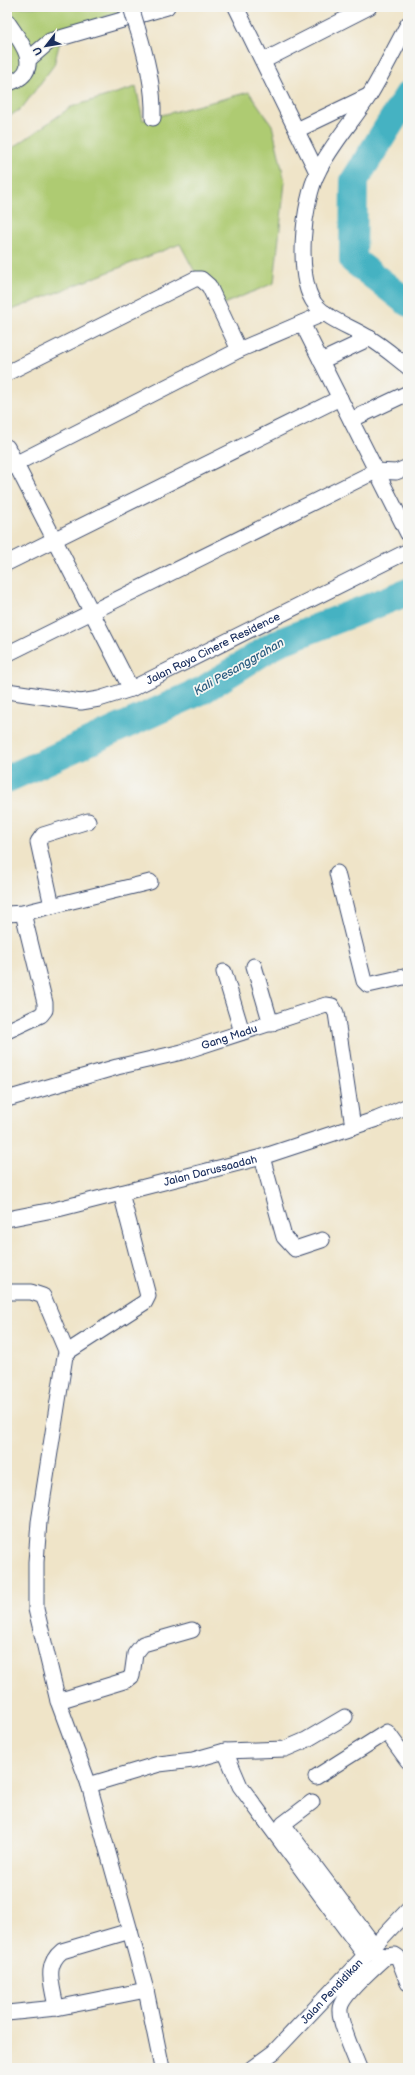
<svg xmlns="http://www.w3.org/2000/svg" width="415" height="2075" viewBox="0 0 415 2075" font-family="'Balsamiq Sans',sans-serif">
  <style>
    .green { fill: #aecb72; stroke: #647d68 }
    .lines { fill: none; stroke-linecap: round; stroke-linejoin: round }
    .river { stroke: #45b2c2; stroke-width: 28 }
    .minor-casing { stroke: #3b4a6e; stroke-width: 17 }
    .minor { stroke: #fff; stroke-width: 15 }
    .minor-bridge-casing { stroke: #3b4a6e; stroke-width: 17; stroke-linecap: butt }
    .minor-bridge { stroke: #fff; stroke-width: 15 }
    .labels { text-anchor: middle; dominant-baseline: central; stroke-width: 3.5; stroke-linejoin: round; paint-order: stroke }
    .street-label { font-size: 11px; fill: #1b2f5e; stroke: #f6f6f2 }
    .water-label { font-size: 12px; font-style: italic; fill: #2a5d81; stroke: #f6f6f2 }
  </style>
  <rect width="100%" height="100%" fill="#f6f6f2"/>
  <filter id="ink" filterUnits="userSpaceOnUse"><feTurbulence type="fractalNoise" baseFrequency=".025" numOctaves="2"/><feDisplacementMap in="SourceGraphic" scale="8" xChannelSelector="R" yChannelSelector="G"/><feConvolveMatrix kernelMatrix="1 2 1 2 8 2 1 2 1" color-interpolation-filters="sRGB"/></filter>
  <filter id="wash" filterUnits="userSpaceOnUse"><feTurbulence type="fractalNoise" baseFrequency=".012" numOctaves="4" result="noise"/><feDisplacementMap in="SourceGraphic" scale="16" xChannelSelector="R" yChannelSelector="G"/><feGaussianBlur stdDeviation="0.9" result="paint"/><feColorMatrix in="noise" values="0 0 0 0 0 0 0 0 0 0 0 0 0 0 0 0 0 1.4 0 .05"/><feComposite in="paint" operator="in"/></filter>
  <g filter="url(#wash)">
    <rect width="100%" height="100%" fill="#efe4c8"/>
    <path class="green" d="M 7,7 L 140,7 L 63,29 L 54,65 L 22,108 L 7,118 Z
      M 136,87 L 143,120 L 249,92 L 272,125 L 285,182 L 274,283 L 214,308 L 180,244 L 7,312 L 7,152 L 71,107 Z"/>
    <g class="lines">
      <path class="river" d="M 408,95 L 354,181 L 353,260 L 408,303
        M 7,779 L 203,690 L 277,643 L 408,592"/>
    </g>
  </g>
  <g filter="url(#ink)">
    <g class="lines">
      <defs>
        <g id="minor">
          <path d="M 236,7 L 317,172"/>
          <path d="M 7,21 C 16,36 40,62 21,77 C 18,80 11,82 7,84"/>
          <path d="M 408,24 C 395,48 383,73 369,96 C 353,121 330,146 318,172 C 303,200 295,278 315,304 C 328,320 352,327 369,338 C 383,346 395,357 408,367"/>
          <path d="M 137,27 C 146,56 154,86 153,118"/>
          <path d="M 29,59 L 50,41 L 167,7"/>
          <path d="M 263,61 L 369,7"/>
          <path d="M 297,130 L 368,96"/>
          <path d="M 302,323 L 408,534"/>
          <path d="M 321,361 L 370,338"/>
          <path d="M 7,373 L 195,279 L 201,279 L 209,286 L 239,350"/>
          <path d="M 351,420 L 408,393"/>
          <path d="M 7,447 L 131,689"/>
          <path d="M 7,468 L 239,350 L 325,313"/>
          <path d="M 7,563 L 340,398"/>
          <path d="M 7,654 L 376,471 L 396,472 L 408,467"/>
          <path id="s1" d="M 7,691 L 81,702 L 99,699 L 131,689 L 408,551"/>
          <path d="M 337,873 L 364,981 L 368,985 L 408,976"/>
          <path d="M 52,906 L 38,842 L 43,835 L 88,821"/>
          <path d="M 7,914 L 23,913 L 150,882"/>
          <path d="M 254,966 L 271,1024"/>
          <path d="M 224,972 L 242,1032"/>
          <path d="M 7,1031 L 41,1015 L 45,1010 L 45,1003 L 23,913"/>
          <path id="s2" d="M 7,1099 L 117,1067 L 182,1052 L 326,1005 L 332,1006 L 336,1013 L 353,1127"/>
          <path d="M 262,1157 L 284,1237 L 295,1249 L 322,1240"/>
          <path d="M 121,1193 L 148,1296 L 145,1302 L 69,1351 L 65,1356 L 39,1522 L 36,1562 L 36,1609 L 58,1701 L 89,1785 L 130,1931 L 146,1990 L 162,2068"/>
          <path id="s3" d="M 7,1219 L 58,1209 L 262,1157 L 377,1119 L 408,1106"/>
          <path d="M 7,1292 L 31,1292 L 43,1296 L 67,1353"/>
          <path d="M 58,1701 L 127,1680 L 132,1676 L 135,1654 L 143,1644 L 192,1630"/>
          <path d="M 225,1751 L 285,1749 L 306,1740 L 345,1717"/>
          <path d="M 316,1777 L 387,1732 L 408,1761"/>
          <path d="M 89,1785 L 159,1764 L 193,1760 L 225,1751 L 240,1786 L 365,1955"/>
          <path d="M 312,1802 L 283,1824 L 374,1945"/>
          <path d="M 377,1954 L 386,1956 L 395,1955 L 398,1957 L 408,1983"/>
          <path d="M 56,2008 C 53,1986 43,1966 62,1951 L 130,1931"/>
          <path d="M 7,2013 L 56,2008 L 146,1990"/>
          <path id="s4" d="M 252,2068 L 274,2052 L 408,1910"/>
          <path d="M 359,2068 C 354,2055 339,2022 340,2009 C 341,1995 375,1967 386,1956"/>
        </g>
      </defs>
      <use href="#minor" class="minor-casing"/>
      <use href="#minor" class="minor"/>
      <defs>
        <path id="minor-bridge" d="M 131,7 L 137,27"/>
      </defs>
      <use href="#minor-bridge" class="minor-bridge-casing"/>
      <use href="#minor-bridge" class="minor-bridge"/>
    </g>
  </g>
  <g class="labels">
    <g class="street-label">
      <text stroke="none"><textPath href="#s1" startOffset="218">Jalan Raya Cinere Residence</textPath></text>
      <text stroke="none"><textPath href="#s2" startOffset="231">Gang Madu</textPath></text>
      <text stroke="none"><textPath href="#s3" startOffset="209">Jalan Darussaadah</textPath></text>
      <text stroke="none"><textPath href="#s4" startOffset="111">Jalan Pendidikan</textPath></text>
    </g>
    <g class="water-label">
      <text transform="translate(239 667) rotate(-30)">Kali Pesanggrahan</text>
    </g>
  </g>
  <rect width="415" height="2075" fill="none" stroke="#f6f6f2" stroke-width="24"/>
  <g transform="translate(46 46) rotate(239)" stroke="#f6f6f2" stroke-width="3" paint-order="stroke">
  <path d="M0-3L7 15L0 10L-7 15Z" fill="#1b2f5e"/>
  <text y="-6" font-size="11" font-weight="bold" text-anchor="middle" fill="#1b2f5e">U</text>
  </g>
</svg>
